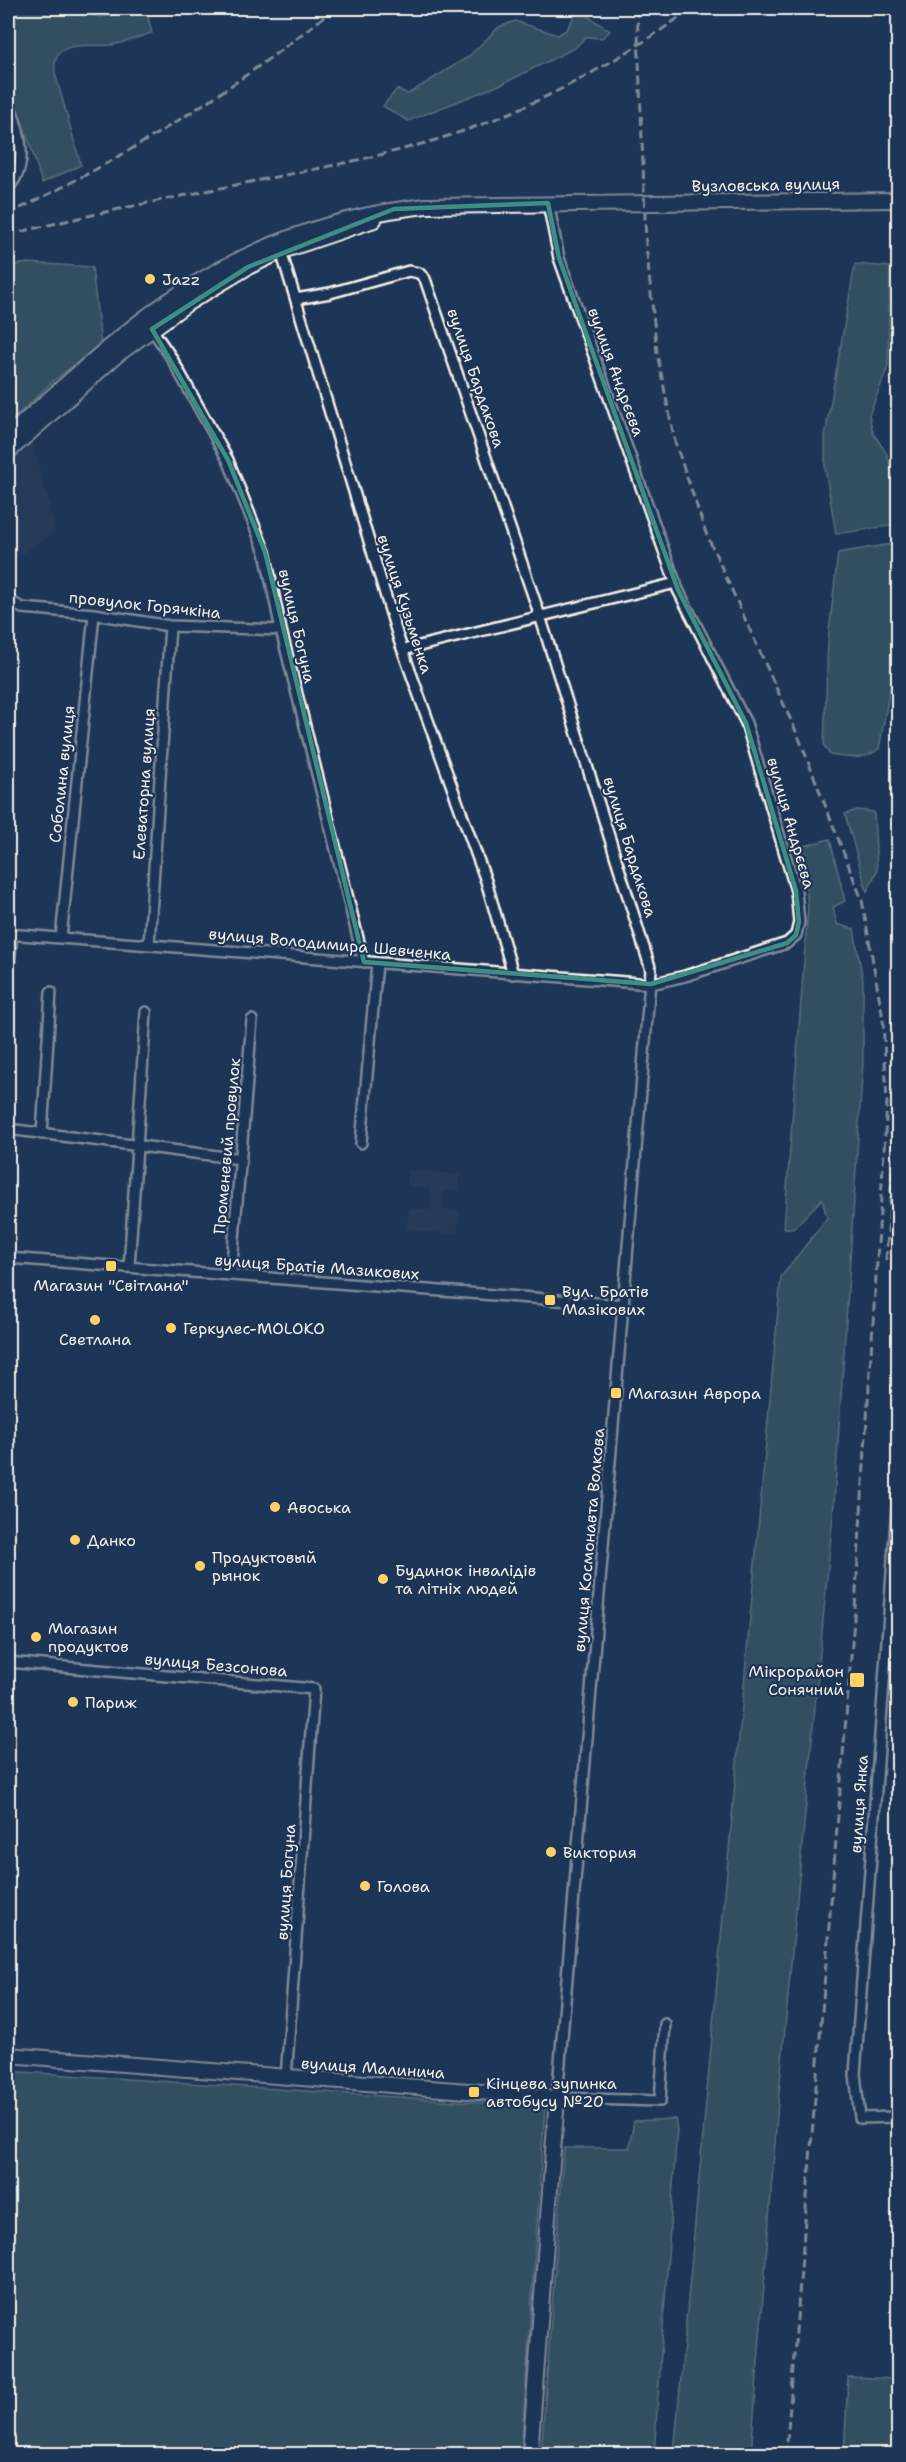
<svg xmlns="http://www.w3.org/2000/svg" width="906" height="2462" viewBox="0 0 906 2462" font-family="'Shantell Sans',sans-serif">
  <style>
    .built { fill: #31435d }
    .green { fill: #4d6f70; stroke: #a0b0ac; stroke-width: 1.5 }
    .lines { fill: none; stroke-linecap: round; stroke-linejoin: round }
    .street-casing { stroke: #f4f1e8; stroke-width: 14 }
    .secondary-casing { stroke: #f4f1e8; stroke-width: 18 }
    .street { stroke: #1d3557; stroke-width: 9 }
    .secondary { stroke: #1d3557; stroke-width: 14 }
    .rail { stroke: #f4f1e8; stroke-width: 3; stroke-dasharray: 9 4.5; stroke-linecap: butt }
    .marked { fill: none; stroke: #3d8f86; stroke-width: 4.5; stroke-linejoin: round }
    .poi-dot { fill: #ffd166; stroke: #1d3557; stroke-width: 2 }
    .labels { text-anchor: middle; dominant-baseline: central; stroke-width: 4.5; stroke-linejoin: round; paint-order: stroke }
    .street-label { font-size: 16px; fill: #f4f1e8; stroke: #1d3557 }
    .poi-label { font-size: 16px; fill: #f4f1e8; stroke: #1d3557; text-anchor: start }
  </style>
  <rect width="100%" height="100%" fill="#1d3557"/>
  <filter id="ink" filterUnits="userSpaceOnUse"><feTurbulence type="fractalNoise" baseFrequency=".0167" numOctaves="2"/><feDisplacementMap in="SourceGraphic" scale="12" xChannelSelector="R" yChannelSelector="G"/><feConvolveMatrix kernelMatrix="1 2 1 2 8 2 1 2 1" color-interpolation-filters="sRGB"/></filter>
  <g filter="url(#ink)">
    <path class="built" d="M 33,443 L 56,531 L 8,564 L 8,465 Z
      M 407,1170 L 459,1174 L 459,1191 L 444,1190 L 443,1209 L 460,1210 L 457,1234 L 406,1230 L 409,1208 L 429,1210 L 431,1189 L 407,1186 Z"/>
    <path class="green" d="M 8,8 L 59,8 L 101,17 L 146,8 L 152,33 C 138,37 125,43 111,45 C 88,48 51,36 55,73 L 81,165 L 42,183 L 28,138 L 8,89 Z
      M 565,8 L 597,8 L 589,17 L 610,31 L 602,38 L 586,37 L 575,48 L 502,84 L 408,121 L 383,106 L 397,89 L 408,94 L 468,57 L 499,27 L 515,21 L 558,35 L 566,30 L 574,17 Z
      M 8,117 L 17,153 L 15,174 L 8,174 Z
      M 28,263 L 92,267 L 101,345 L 54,380 L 8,424 L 8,266 Z
      M 855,264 L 890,267 L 888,367 L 869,415 L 873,433 L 887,454 L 893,477 L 897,500 L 895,525 L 836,534 L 825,468 L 825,435 Z
      M 898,543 L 898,644 L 879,749 C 864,761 848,758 830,755 L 824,745 L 828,641 L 838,553 Z
      M 857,810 L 874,812 L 877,871 L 867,892 L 845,814 Z
      M 830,839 L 845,901 L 833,907 L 837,924 L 854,929 L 863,981 L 863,1062 L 834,1503 L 778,2103 L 751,2454 L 674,2454 L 781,1277 L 827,1218 L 822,1199 L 793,1229 L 784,1228 L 808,908 L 806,886 L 793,849 Z
      M 8,2071 L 545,2107 L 521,2454 L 8,2454 Z
      M 675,2119 L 677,2129 L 654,2454 L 541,2454 L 564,2148 L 629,2148 L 634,2121 Z
      M 848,2377 L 898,2379 L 898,2454 L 844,2454 Z"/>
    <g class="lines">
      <defs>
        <path id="street" d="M 8,101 C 19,129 31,164 8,188
          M 280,248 L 399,640 L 486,881 L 513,974
          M 296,299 L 330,293 L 409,271 L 419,273 L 425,279 L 540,616 L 651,970 L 557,2098 L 660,2101 L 665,2024
          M 149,325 L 171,357 L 228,460 L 265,552 L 281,630 L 364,962
          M 8,600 L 22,608 L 94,614 L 170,626 L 281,630
          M 403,650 L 676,583
          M 8,934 L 651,984 L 685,976 L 787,943 L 796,935 L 799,922 L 796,891 L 746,723 L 678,590 L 559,258 L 548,203
          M 61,938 L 94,614
          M 149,945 L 170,626
          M 8,976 L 12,934
          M 8,1129 L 241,1159
          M 42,1134 L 51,992
          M 361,1143 L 377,963
          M 8,1258 L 624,1305
          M 129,1267 L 146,1012
          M 231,1275 L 252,1020
          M 898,1492 L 855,2074 L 860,2118 L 898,2117
          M 8,1662 L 314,1689 L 286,2078"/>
        <path id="secondary" d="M 8,436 C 52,397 95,356 142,320 C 225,256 322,217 426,206 L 898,200
          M 8,452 L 117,355 L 188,303 L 248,267 L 282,251 L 374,220
          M 8,2055 L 557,2098 L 530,2454"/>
      </defs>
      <use href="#street" class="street-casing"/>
      <use href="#secondary" class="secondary-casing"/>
      <use href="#street" class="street"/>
      <use href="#secondary" class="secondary"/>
      <path class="rail" d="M 637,8 L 646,244 L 657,353 L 675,442 L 706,533 L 799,738 L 862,900 L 883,1019 L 887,1103 L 855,1607 L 786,2454
        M 8,214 C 127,158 233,90 335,8
        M 8,235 C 94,213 182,196 270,178 C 337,165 404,152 469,129 C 547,101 626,57 692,8
        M 886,1260 L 898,1090"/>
    </g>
  </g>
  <path d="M0 0H906V2462H0ZM 548,203 L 559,258 L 678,590 L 746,723 L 796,891 L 799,922 L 796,935 L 787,943 L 651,984 L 364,962 L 265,552 L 228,460 L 152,329 L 248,267 L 394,209 Z" fill="#1d3557" fill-opacity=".55" fill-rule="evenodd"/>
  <path class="marked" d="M 548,203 L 559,258 L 678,590 L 746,723 L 796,891 L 799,922 L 796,935 L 787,943 L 651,984 L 364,962 L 265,552 L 228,460 L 152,329 L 248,267 L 394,209 Z"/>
  <g class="poi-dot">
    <circle cx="150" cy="279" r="6"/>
    <rect x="105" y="1260" width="12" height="12" rx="3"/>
    <rect x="544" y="1294" width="12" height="12" rx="3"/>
    <circle cx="95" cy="1320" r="6"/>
    <circle cx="171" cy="1328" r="6"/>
    <rect x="610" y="1387" width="12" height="12" rx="3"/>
    <circle cx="275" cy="1507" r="6"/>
    <circle cx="75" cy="1540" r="6"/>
    <circle cx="200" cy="1566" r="6"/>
    <circle cx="383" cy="1579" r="6"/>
    <circle cx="36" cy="1637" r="6"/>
    <rect x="849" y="1672" width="16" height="16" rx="3"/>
    <circle cx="73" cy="1702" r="6"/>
    <circle cx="551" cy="1852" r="6"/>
    <circle cx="365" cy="1886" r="6"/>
    <rect x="468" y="2086" width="12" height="12" rx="3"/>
  </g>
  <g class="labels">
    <g class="street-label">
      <text transform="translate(766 185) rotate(-1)">Вузловська вулиця</text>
      <text transform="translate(616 372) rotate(70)">вулиця Андрєєва</text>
      <text transform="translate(476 378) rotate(71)">вулиця Бардакова</text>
      <text transform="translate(405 604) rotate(72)">вулиця Кузьменка</text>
      <text transform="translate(145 605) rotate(6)">провулок Горячкіна</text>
      <text transform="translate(297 626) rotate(77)">вулиця Богуна</text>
      <text transform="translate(62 774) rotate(-84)">Соболина вулиця</text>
      <text transform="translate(144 784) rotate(-86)">Елеваторна вулиця</text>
      <text transform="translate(791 823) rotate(74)">вулиця Андрєєва</text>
      <text transform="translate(630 847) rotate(73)">вулиця Бардакова</text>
      <text transform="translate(330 944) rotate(5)">вулиця Володимира Шевченка</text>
      <text transform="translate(227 1146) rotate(-85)">Променевий провулок</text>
      <text transform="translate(317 1267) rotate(4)">вулиця Братів Мазикових</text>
      <text transform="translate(589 1540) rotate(-85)">вулиця Космонавта Волкова</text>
      <text transform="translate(216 1665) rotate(5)">вулиця Безсонова</text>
      <text transform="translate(859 1804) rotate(-86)">вулиця Янка</text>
      <text transform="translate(286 1882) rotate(-86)">вулиця Богуна</text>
      <text transform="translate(373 2068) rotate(4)">вулиця Малинича</text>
    </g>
    <g class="poi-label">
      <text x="162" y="279">Jazz</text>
      <text x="111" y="1285" text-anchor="middle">Магазин "Світлана"</text>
      <text x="562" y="1291">Вул. Братів<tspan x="562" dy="18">Мазікових</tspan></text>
      <text x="183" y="1328">Геркулес-MOLOKO</text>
      <text x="95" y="1339" text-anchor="middle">Светлана</text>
      <text x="628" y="1393">Магазин Аврора</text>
      <text x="287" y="1507">Авоська</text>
      <text x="87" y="1540">Данко</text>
      <text x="212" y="1557">Продуктовый<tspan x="212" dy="18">рынок</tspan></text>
      <text x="395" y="1570">Будинок інвалідів<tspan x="395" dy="18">та літніх людей</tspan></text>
      <text x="48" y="1628">Магазин<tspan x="48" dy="18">продуктов</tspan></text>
      <text x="844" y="1671" text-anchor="end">Мікрорайон<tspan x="844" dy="18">Сонячний</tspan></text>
      <text x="85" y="1702">Париж</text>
      <text x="563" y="1852">Виктория</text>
      <text x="377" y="1886">Голова</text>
      <text x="486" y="2083">Кінцева зупинка<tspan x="486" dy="18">автобусу №20</tspan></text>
    </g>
  </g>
  <rect width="906" height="2462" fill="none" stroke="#1d3557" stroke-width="30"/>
  <rect x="15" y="15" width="876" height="2432" fill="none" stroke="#f4f1e8" stroke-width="2" filter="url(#ink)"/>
</svg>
